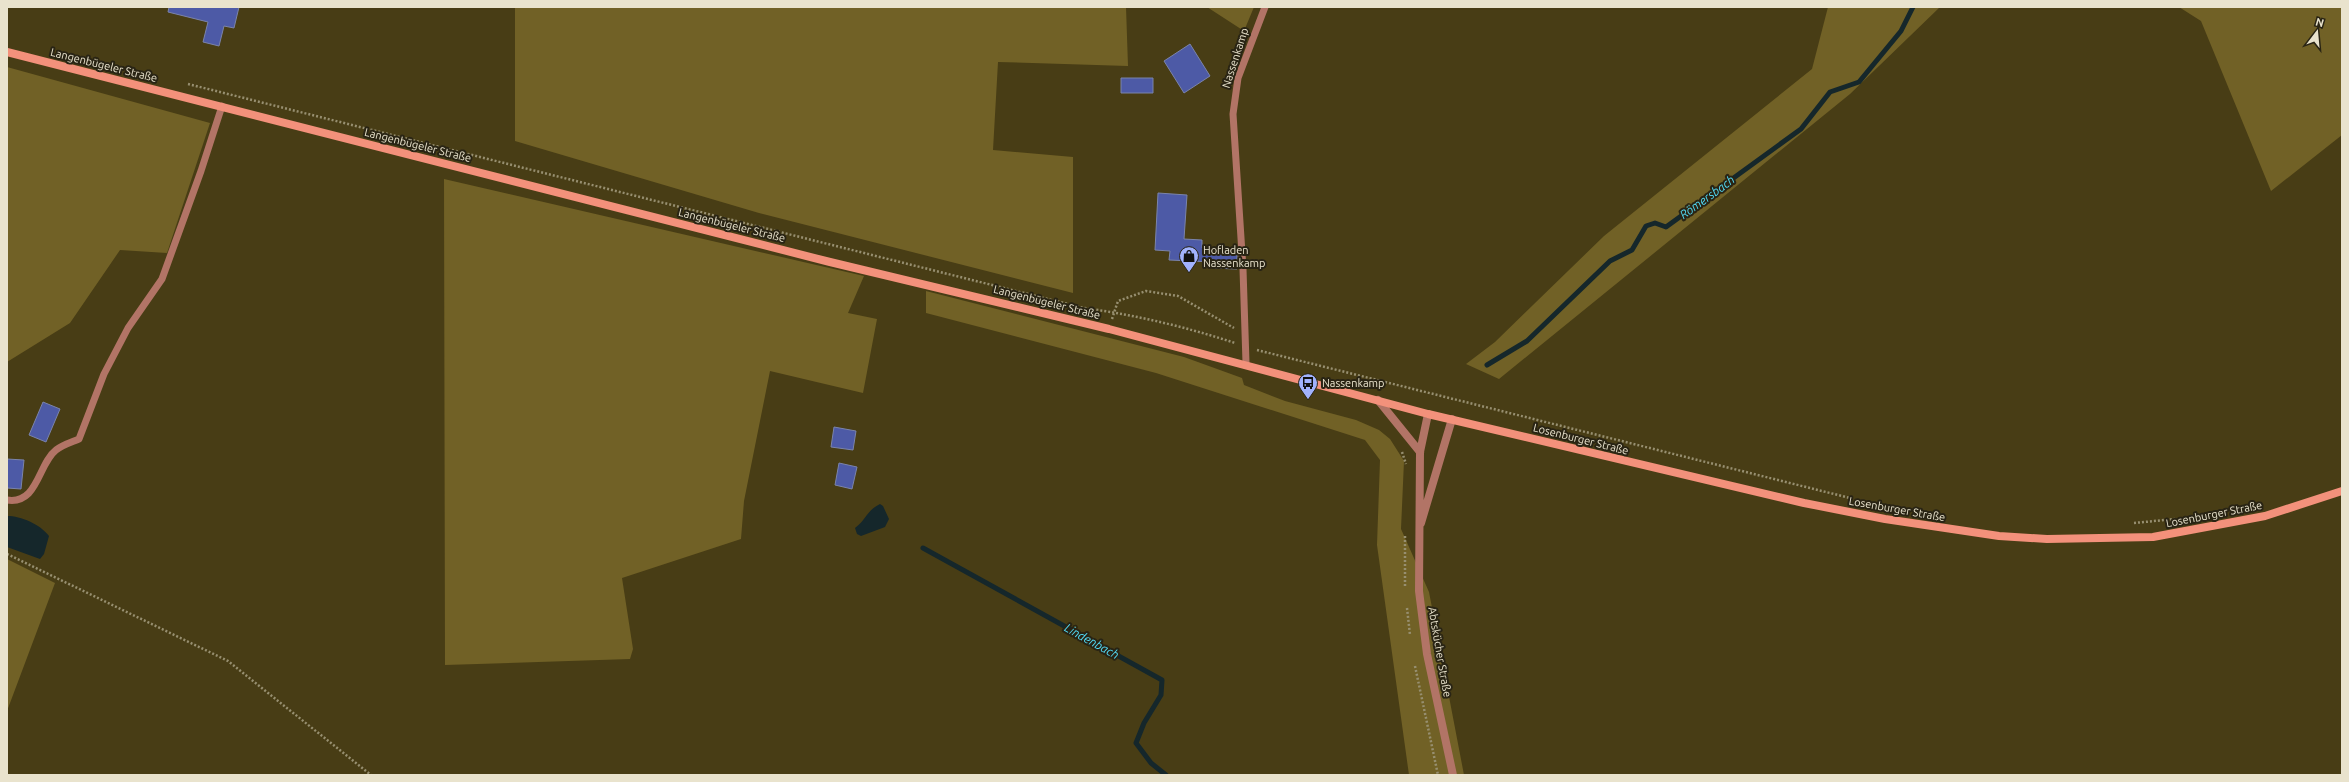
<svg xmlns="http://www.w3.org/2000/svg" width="2349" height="782" viewBox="0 0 2349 782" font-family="Ubuntu,sans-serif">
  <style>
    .green { fill: #716126 }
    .water { fill: #15272b }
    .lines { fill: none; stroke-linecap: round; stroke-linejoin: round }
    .stream { stroke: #15272b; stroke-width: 5 }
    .building { fill: #4d5aa6; stroke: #7b84aa }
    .path { stroke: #978f70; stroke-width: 2.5; stroke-dasharray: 2 2; stroke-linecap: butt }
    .service { stroke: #b27466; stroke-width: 7 }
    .tertiary { stroke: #b27466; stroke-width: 8 }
    .secondary { stroke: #f3917b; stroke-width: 8 }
    .labels { text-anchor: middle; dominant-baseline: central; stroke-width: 4; stroke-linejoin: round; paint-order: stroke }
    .street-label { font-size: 11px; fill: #e9e3cd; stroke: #292414 }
    .poi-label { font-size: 11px; fill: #e9e3cd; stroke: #292414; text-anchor: start }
    .water-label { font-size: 12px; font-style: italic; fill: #52daf5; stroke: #292414 }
  </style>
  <rect width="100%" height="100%" fill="#483d15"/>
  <path class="green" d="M 515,7 L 1126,7 L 1128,66 L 998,62 L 993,150 L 1073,157 L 1073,293 L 759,213 L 515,141 Z
    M 1207,7 L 1254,7 L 1244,31 Z
    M 1828,7 L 1940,7 L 1850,94 L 1499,379 L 1466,364 L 1495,342 L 1604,236 L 1812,69 Z
    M 2179,7 L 2342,7 L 2342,135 L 2271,191 L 2201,21 Z
    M 7,67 L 210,123 L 167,253 L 120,250 L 70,323 L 7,362 Z
    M 444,179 L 864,276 L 848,313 L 877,319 L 863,393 L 770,371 L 744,501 L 741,539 L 622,578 L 633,649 L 630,659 L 445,665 Z
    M 926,291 L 1184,357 L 1242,378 L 1244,385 L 1285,401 L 1356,420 L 1379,430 L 1390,439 L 1404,461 L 1401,529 L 1429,592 L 1464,775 L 1409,775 L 1377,545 L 1380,460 L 1365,440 L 1156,373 L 926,313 Z
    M 7,559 L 55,583 L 7,711 Z"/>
  <path class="water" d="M 880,504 L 883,506 L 889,519 L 885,527 L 861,536 L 857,534 L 855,528 C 867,519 866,511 880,504 Z
    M 7,516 C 21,516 40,524 49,536 L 44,554 L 40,559 L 7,547 Z"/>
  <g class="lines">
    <path class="stream" d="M 1487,365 L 1527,341 L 1610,261 L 1632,250 L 1646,226 L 1655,223 L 1666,227 L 1801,129 L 1830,92 L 1859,82 L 1901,31 L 1913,7
      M 923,548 L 1162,680 L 1161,695 L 1144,723 L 1136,743 L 1151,763 L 1166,775"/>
  </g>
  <path class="building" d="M 169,7 L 239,7 L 234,28 L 224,26 L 219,46 L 203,42 L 208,22 L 168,12 Z
    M 1190,44 L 1210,76 L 1184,93 L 1164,61 Z
    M 1121,78 L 1153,78 L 1153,93 L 1121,93 Z
    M 1158,193 L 1187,195 L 1184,239 L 1202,240 L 1202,248 L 1237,250 L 1237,269 L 1212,268 L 1212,262 L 1169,260 L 1170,251 L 1155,250 Z
    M 43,402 L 60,409 L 46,442 L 29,435 Z
    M 834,427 L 856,431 L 853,450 L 831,447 Z
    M 7,459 L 24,460 L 21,489 L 7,488 Z
    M 839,463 L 857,467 L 852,489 L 835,485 Z"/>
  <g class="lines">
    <path class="path" d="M 188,84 L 1084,308 C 1136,315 1186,327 1235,343
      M 1112,319 L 1118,301 L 1146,291 L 1178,296 L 1234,328
      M 1257,350 L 1850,498
      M 1402,452 L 1406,464
      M 2134,523 L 2175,519
      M 7,554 L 228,661 L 371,775
      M 1405,586 L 1405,535
      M 1407,608 L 1410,635
      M 1415,666 L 1438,775"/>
    <path class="service" d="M 1246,363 L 1243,269 L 1233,114 L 1238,78 L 1265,7
      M 7,500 C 38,505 38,464 56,450 C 62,445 72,442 79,439 L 104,374 L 128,328 L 162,279 L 201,171 L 222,106"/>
    <path class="tertiary" d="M 1378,400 L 1420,452
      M 1428,414 L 1420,452 L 1419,591 L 1427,654 L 1453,775
      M 1421,523 L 1452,419"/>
    <path class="secondary" d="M 7,52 L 830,262 L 1109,329 L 1428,414 L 1804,503 L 1885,519 L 1999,536 L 2047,539 L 2153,537 L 2265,516 L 2342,491"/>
  </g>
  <defs>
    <symbol id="shop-pin" viewBox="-11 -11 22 30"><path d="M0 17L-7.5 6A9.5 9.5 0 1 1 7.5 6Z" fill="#a1b2fd" stroke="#292414"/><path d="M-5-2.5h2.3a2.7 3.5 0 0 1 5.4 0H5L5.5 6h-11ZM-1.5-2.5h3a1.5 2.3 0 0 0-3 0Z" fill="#111"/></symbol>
    <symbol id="bus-pin" viewBox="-11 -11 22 30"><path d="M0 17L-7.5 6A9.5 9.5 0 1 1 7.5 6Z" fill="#a1b2fd" stroke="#292414"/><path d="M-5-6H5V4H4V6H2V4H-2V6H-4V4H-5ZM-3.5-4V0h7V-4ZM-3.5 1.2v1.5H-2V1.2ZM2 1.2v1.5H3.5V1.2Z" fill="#111"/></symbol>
  </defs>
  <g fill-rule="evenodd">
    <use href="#shop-pin" x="1178" y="245" width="22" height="30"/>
    <use href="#bus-pin" x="1297" y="372" width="22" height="30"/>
  </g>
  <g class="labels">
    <g class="street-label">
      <text transform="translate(1235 58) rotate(-72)">Nassenkamp</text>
      <text transform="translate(104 65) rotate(14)">Langenbügeler Straße</text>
      <text transform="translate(418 145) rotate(14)">Langenbügeler Straße</text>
      <text transform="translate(732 225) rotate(14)">Langenbügeler Straße</text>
      <text transform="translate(1047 302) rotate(14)">Langenbügeler Straße</text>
      <text transform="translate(1581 439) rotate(14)">Losenburger Straße</text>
      <text transform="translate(1897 509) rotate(10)">Losenburger Straße</text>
      <text transform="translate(2214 514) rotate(-11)">Losenburger Straße</text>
      <text transform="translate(1440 652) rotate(80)">Abtskücher Straße</text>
    </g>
    <g class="poi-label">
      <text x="1203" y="250">Hofladen<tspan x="1203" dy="13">Nassenkamp</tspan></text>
      <text x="1322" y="383">Nassenkamp</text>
    </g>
    <g class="water-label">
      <text transform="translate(1707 197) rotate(-36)">Römersbach</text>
      <text transform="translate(1092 641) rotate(29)">Lindenbach</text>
    </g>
  </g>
  <rect width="2349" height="782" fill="none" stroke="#e9e3cd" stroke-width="16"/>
  <g transform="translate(2317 32) rotate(16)" stroke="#292414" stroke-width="3" paint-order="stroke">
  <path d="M0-3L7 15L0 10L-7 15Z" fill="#e9e3cd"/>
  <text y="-6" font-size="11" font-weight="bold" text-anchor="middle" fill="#e9e3cd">N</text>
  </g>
</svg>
